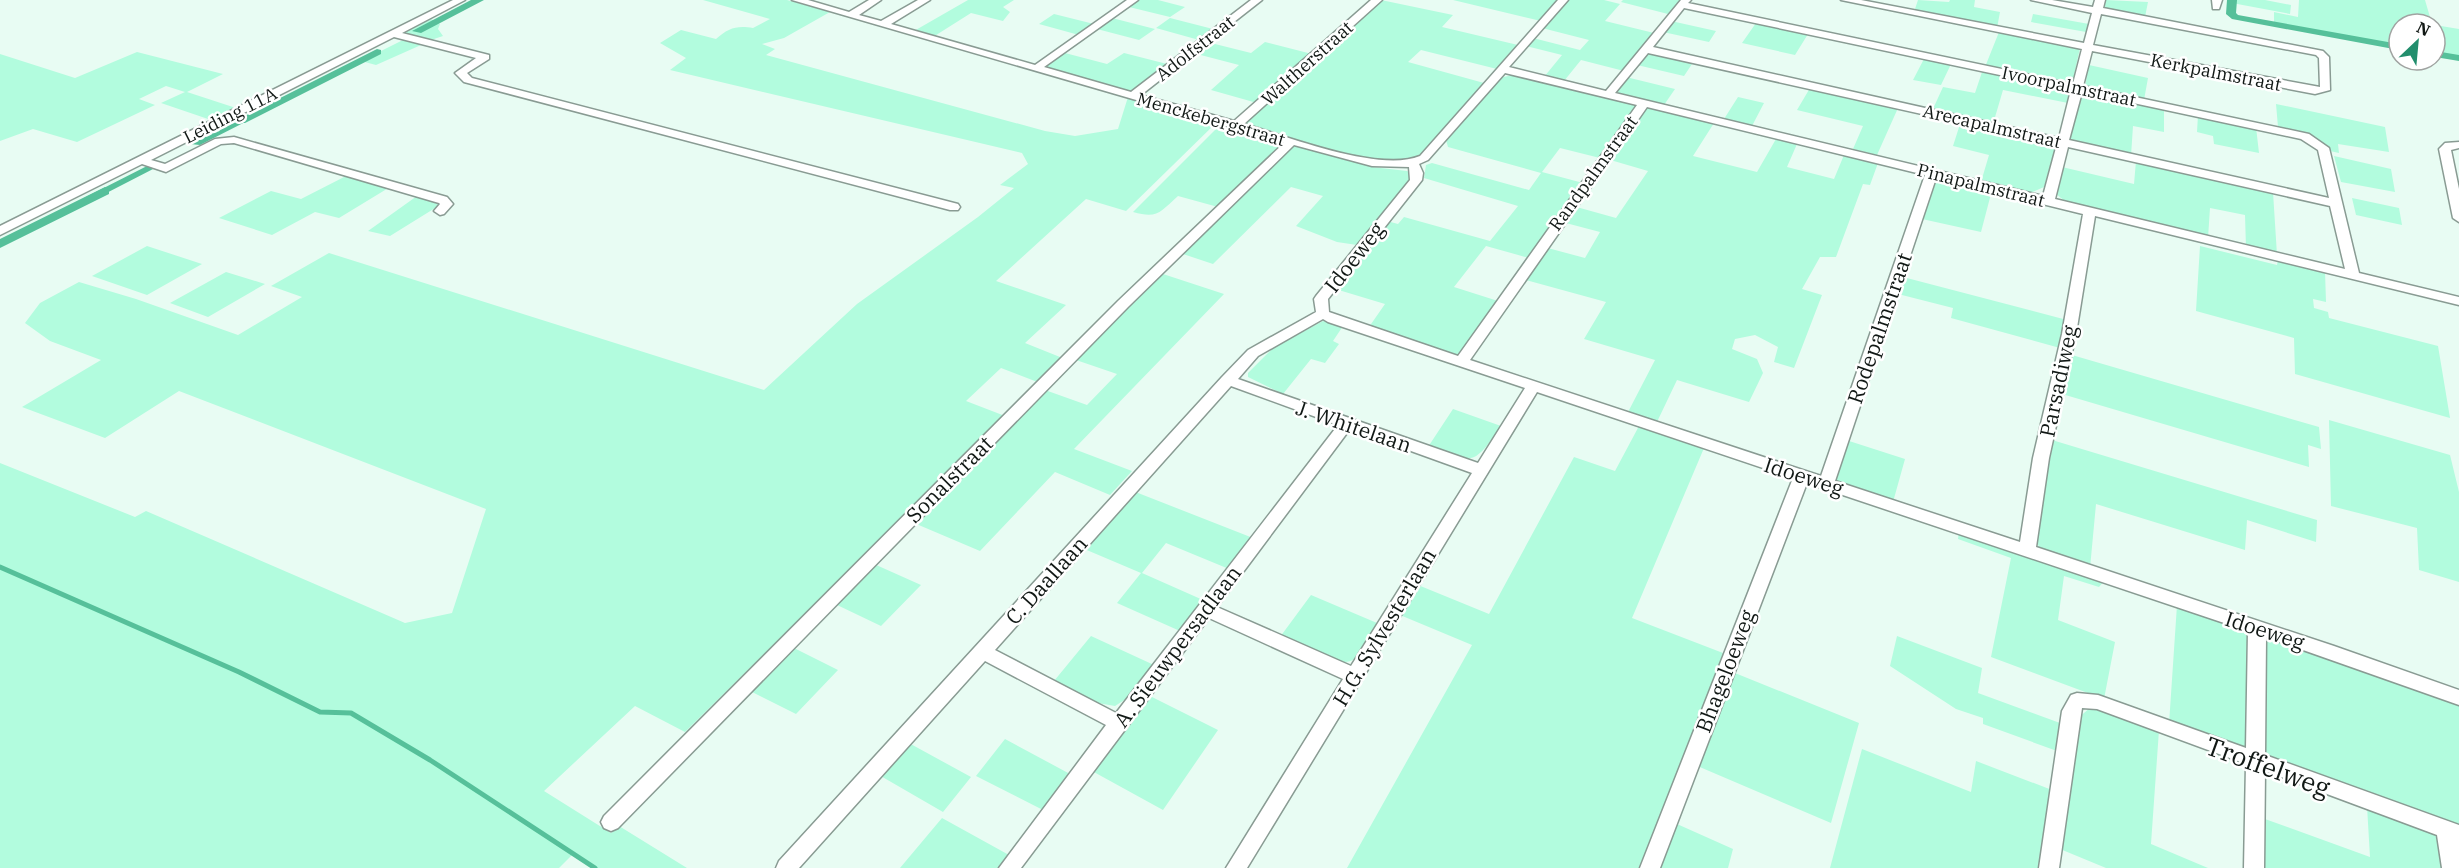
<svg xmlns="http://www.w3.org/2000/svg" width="2459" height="868" viewBox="0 0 2459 868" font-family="'IBM Plex Serif',serif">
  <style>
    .green { fill: #b2fcde }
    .water { fill: #56c09a }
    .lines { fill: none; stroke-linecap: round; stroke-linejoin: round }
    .stream { stroke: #56c09a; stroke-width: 5 }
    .canal { fill: #56c09a; fill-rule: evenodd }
    .minor-casing { stroke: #899b93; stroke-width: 3 }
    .minor { fill: #fff; fill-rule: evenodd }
    .labels { text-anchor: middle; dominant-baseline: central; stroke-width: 5; stroke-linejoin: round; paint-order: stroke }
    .far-street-label { font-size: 18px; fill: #111815; stroke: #fff }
    .street-label { font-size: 21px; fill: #111815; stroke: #fff }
    .near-street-label { font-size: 26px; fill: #111815; stroke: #fff }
  </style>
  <rect width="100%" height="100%" fill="#e8fcf3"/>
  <path class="green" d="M 703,0 L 787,0 L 830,12 L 784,38 L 762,44 L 775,49 L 766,55 L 1045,131 L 1075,136 L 1118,129 L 1128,97 L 1217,122 L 1126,211 L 1086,199 L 996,281 L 1066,305 L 1025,343 L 1065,359 L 1040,383 L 1001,368 L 966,401 L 1005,416 L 685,732 L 635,706 L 544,791 L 611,833 L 619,826 L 687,868 L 595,868 L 573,854 L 559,868 L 0,868 L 0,463 L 135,517 L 146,511 L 405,623 L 452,613 L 486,509 L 179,391 L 105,438 L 22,407 L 101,360 L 50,341 L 25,323 L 40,303 L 79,282 L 136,299 L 238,335 L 302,297 L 271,286 L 329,253 L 764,390 L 857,304 L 978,217 L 1014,188 L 1000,185 L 1028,164 L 1022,153 L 670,70 L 686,58 L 660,43 L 681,30 L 716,39 C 728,28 737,25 753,28 L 770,19 Z
    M 968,0 L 1014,0 L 1003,7 L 1010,12 L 1003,21 L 971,13 L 933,37 L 914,31 Z
    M 1138,0 L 1158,0 L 1185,7 L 1170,17 L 1129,7 Z
    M 1381,0 L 1453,15 L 1442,27 L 1518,45 L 1497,69 L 1421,50 L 1408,62 L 1484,83 L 1423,153 C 1416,157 1407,162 1398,162 C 1377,163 1259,134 1245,123 Z
    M 1453,0 L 1560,0 L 1541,21 Z
    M 1567,0 L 1604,0 L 1620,4 L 1605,21 L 1654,33 L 1624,71 L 1581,60 L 1564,81 L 1544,77 L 1562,55 L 1526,46 L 1533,38 L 1580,50 L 1589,40 L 1542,28 Z
    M 1623,0 L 1680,0 L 1668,14 L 1621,2 Z
    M 1918,0 L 1949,2 L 1950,0 L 1975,0 L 1974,7 L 2000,12 L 1997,28 L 1914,12 Z
    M 2106,0 L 2148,2 L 2145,17 L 2104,9 Z
    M 2232,0 L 2265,0 L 2291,5 L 2290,14 L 2232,3 Z
    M 2299,0 L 2425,0 L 2432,24 L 2399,24 L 2399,47 L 2274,24 L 2274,12 L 2298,17 Z
    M 1054,14 L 1094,24 L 1079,35 L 1039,24 Z
    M 2033,14 L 2089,24 L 2086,32 L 2031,22 Z
    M 1112,18 L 1155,29 L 1139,40 L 1097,29 Z
    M 1170,18 L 1213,29 L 1199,40 L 1156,28 Z
    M 431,19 L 440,24 L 438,29 L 443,36 L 431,40 L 399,33 Z
    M 1671,21 L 1716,31 L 1709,42 L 1663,32 Z
    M 1756,23 L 1808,34 L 1795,55 L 1742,43 Z
    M 2435,25 L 2459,29 L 2459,58 L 2435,54 Z
    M 1999,32 L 2080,48 L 2073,80 L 2067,83 L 1985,67 Z
    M 405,39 L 421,45 L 376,65 L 361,61 Z
    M 1207,42 L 1251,53 L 1265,42 L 1312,54 L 1257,103 L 1211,90 L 1239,65 L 1193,53 Z
    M 137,52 L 223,74 L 187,92 L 236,108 L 211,120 L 161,103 L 185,92 L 166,86 L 139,99 L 155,105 L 77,142 L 33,129 L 0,141 L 0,54 L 75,78 Z
    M 1065,53 L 1107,64 L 1124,53 L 1167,64 L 1132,91 L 1125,91 L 1044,68 Z
    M 1652,53 L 1694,61 L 1684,76 L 1637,65 L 1644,56 Z
    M 1925,57 L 1952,62 L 1941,85 L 1913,80 Z
    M 2089,65 L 2148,78 L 2144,100 L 2085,86 Z
    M 1983,69 L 2070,89 L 2068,103 L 2003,90 L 1993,124 L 1932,111 L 1943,87 L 1975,93 Z
    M 1513,75 L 1639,105 L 1600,158 L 1560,148 L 1542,172 L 1583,183 L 1529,258 L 1486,246 L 1454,287 L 1498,301 L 1460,355 L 1453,356 L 1369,327 L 1385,304 L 1332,288 L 1387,221 L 1398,224 L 1404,217 L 1490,241 L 1518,206 L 1424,178 L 1426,165 L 1432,163 L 1529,190 L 1541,173 L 1448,147 L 1446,140 L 1499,78 Z
    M 1626,77 L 1675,89 L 1664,105 L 1616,92 Z
    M 1810,88 L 1898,108 L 1877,155 L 1853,149 L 1863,126 L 1797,110 Z
    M 2083,91 L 2164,108 L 2164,132 L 2133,126 L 2131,156 L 2073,142 L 2068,136 L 2079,93 Z
    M 1738,97 L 1764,103 L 1752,126 L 1724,119 Z
    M 2276,104 L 2385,127 L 2389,152 L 2338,144 L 2339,153 L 2330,151 L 2329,147 L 2308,135 L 2278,127 Z
    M 1645,106 L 1714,123 L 1693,156 L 1757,172 L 1776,139 L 1797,144 L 1787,167 L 1834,179 L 1844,155 L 1878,163 L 1870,185 L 1863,184 L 1836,257 L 1820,257 L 1802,289 L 1822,295 L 1794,368 L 1774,362 L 1778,347 L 1755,335 L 1735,339 L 1732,349 L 1757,359 L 1763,373 L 1749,402 L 1677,380 L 1656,424 L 1627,414 L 1655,360 L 1584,339 L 1606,302 L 1522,279 L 1544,247 L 1585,258 L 1600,232 L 1562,222 L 1573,206 L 1616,218 L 1648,171 L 1607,159 Z
    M 2198,115 L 2256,127 L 2259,153 L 2214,144 L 2213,136 L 2197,132 Z
    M 1961,121 L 2056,145 L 2044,187 L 2030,193 L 1981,182 L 1989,155 L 1953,146 Z
    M 1221,124 L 1278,141 L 1283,144 L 1218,207 L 1178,196 C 1160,212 1158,219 1133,212 Z
    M 1292,144 L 1372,167 L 1407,171 L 1410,173 L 1412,180 L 1357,245 L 1337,242 L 1296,226 L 1323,196 L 1291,187 L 1213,264 L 1180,253 Z
    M 2334,156 L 2391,169 L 2395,192 L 2341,182 Z
    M 2136,161 L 2273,192 L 2277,255 L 2246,248 L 2245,215 L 2210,208 L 2208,238 L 2067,203 L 2055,193 L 2062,167 L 2134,184 Z
    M 348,175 L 390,187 L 339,218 L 315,212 L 272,235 L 219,218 L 271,191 L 301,199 Z
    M 1940,178 L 1992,190 L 1981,232 L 1922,219 L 1936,182 Z
    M 417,196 L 440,201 L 440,205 L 390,236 L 368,231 Z
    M 2352,198 L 2399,208 L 2402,225 L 2356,215 Z
    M 147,246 L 202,264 L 147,295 L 92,276 Z
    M 2200,246 L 2277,265 L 2278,260 L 2325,271 L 2326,302 L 2313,299 L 2314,308 L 2328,312 L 2329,318 L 2438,346 L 2450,418 L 2295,374 L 2294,338 L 2196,311 Z
    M 226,272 L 265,284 L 208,317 L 170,303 Z
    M 1163,274 L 1224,294 L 1074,449 L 1132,471 L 1110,495 L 1055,472 L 980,551 L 914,523 L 1045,390 L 1087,405 L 1117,374 L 1076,360 Z
    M 1903,277 L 2067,320 L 2060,348 L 1951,318 L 1953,308 L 1898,294 Z
    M 1323,321 L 1343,326 L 1333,341 L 1339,344 L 1325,363 L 1311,359 L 1283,394 L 1248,377 L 1248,373 L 1273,348 Z
    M 2072,355 L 2319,427 L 2321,449 L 2308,445 L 2309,467 L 2062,394 Z
    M 1453,409 L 1501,426 C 1473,467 1474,463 1428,447 Z
    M 2329,420 L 2450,455 L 2459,492 L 2459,582 L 2419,570 L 2417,528 L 2331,506 Z
    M 1639,426 L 1704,448 L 1632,618 L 1723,653 L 1641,868 L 1347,868 L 1472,645 L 1400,615 L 1418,585 L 1489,614 L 1574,457 L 1615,471 Z
    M 1846,440 L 1905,459 L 1893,502 L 1835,480 Z
    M 2052,440 L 2317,520 L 2316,542 L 2247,520 L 2245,550 L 2096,504 L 2090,568 C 2074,563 2040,558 2036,540 Z
    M 1133,491 L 1253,538 L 1229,569 L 1166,543 L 1142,573 L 1203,600 L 1180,631 L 1117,603 L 1141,573 L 1082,548 Z
    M 1959,532 L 2104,581 L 2099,587 L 2064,576 L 2058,620 L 2115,642 L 2104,699 L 1991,657 L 2011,558 L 1958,539 Z
    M 874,564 L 921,585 L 881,626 L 835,604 Z
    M 1311,595 L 1377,623 C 1370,634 1363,651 1354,659 C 1341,671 1295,644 1280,637 Z
    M 2177,605 L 2244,628 L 2250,635 L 2246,745 L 2241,749 L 2169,724 Z
    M 1091,636 L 1154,665 L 1129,697 L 1115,706 L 1092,702 L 1054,681 Z
    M 1897,636 L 1982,668 L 1978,693 L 2060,723 L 2057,751 L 1983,724 L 1983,718 L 1956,709 L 1890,666 Z
    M 2274,637 L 2459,702 L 2459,832 L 2273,761 L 2262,752 L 2266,639 Z
    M 792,647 L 838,670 L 796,714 L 748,690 Z
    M 1730,671 L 1859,723 L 1831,823 L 1695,765 Z
    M 1150,696 L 1218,730 L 1163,810 L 1092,771 Z
    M 2091,707 L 2159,730 L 2151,844 L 2208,868 L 2106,868 L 2060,849 L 2077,719 Z
    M 1005,739 L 1070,774 L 1043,810 L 976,776 Z
    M 907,742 L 971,777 L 943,812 L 879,775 Z
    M 1862,749 L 1971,792 L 1976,761 L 2052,790 L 2042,868 L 1830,868 Z
    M 2367,806 L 2428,829 L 2444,839 L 2447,868 L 2264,868 L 2265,819 L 2370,857 Z
    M 942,818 L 1009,855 L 999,868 L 900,868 Z
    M 1677,824 L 1733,849 L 1728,868 L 1660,868 Z"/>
  <path class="water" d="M 255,112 L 261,114 L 200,145 L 190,144 Z
    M 149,165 L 155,168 L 91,201 L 84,198 Z"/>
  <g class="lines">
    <path class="stream" d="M 0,567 L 239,672 L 320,712 L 351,713 L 430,760 L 595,868"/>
    <path class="canal" d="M 471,0 L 484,0 L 421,33 L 412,31 Z
      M 2227,0 L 2237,0 L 2236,13 L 2238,15 L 2399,44 L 2399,50 L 2232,19 L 2226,14 Z
      M 377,49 L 381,50 L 381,54 L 245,123 L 237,123 L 235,121 Z
      M 2435,51 L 2459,55 L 2459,61 L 2435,57 Z
      M 105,187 L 109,188 L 109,194 L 0,248 L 0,239 Z"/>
    <defs>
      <path id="minor" d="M 453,0 L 465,0 L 402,33 L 489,55 L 489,59 L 467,73 L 472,78 L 958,204 L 960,207 L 958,210 L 950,210 L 464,82 L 455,73 L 476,58 L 394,37 L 151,160 L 165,164 L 215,139 L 234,137 L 447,197 L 453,204 L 444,214 L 440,215 L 434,211 L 440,204 L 439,203 L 234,143 L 221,144 L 166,172 L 142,164 L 0,235 L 0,226 Z
        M 792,0 L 808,0 L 849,12 L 869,0 L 881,0 L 859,15 L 881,21 L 918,0 L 930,0 L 891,24 L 1035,65 L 1127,0 L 1138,0 L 1044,67 L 1131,92 L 1251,0 L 1262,0 L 1141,95 L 1234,121 L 1371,0 L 1382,0 L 1244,124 C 1287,136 1379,173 1420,156 L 1558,0 L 1568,0 L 1509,67 L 1606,91 L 1681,0 L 1691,0 L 1688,3 L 2073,84 L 2082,49 L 1841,0 L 1861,0 L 2084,43 L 2092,13 L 2031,0 L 2052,0 L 2093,7 L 2095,0 L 2105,0 L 2103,8 L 2323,51 L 2329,57 L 2330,90 L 2315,94 L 2092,51 L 2083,86 L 2309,134 L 2329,148 L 2359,273 L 2459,297 L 2459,305 L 2095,216 L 2076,334 L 2049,458 L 2036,547 L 2334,646 L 2459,690 L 2459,705 L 2266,637 L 2265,755 L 2459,825 L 2459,868 L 2442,868 L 2437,835 L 2265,771 L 2264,868 L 2244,868 L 2246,764 L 2097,709 L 2082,708 L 2059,868 L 2039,868 L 2062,711 L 2071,695 L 2077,693 L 2098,695 L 2246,748 L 2248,631 L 1807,483 L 1660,868 L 1640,868 L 1793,478 L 1537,392 L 1247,868 L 1226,868 L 1343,679 L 1209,618 L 1021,868 L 999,868 L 1106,725 L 985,661 L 799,868 L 776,868 L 779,861 L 1222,377 L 1248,350 L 1316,312 L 1314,299 L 1316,296 L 1410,180 L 1409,167 L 1372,166 L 1294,145 L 1128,307 L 618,828 L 611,831 L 604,828 L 601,822 L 604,816 L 1118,301 L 1284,143 ZM 1684,8 L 2071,90 L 2059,138 L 1653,47 ZM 2101,14 L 2316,55 L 2319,58 L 2320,87 L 2093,45 ZM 1648,53 L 2057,144 L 2043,196 L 1615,93 ZM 1505,73 L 1637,105 L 1458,356 L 1329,312 L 1328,299 L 1422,180 L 1423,173 L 1419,164 L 1428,160 ZM 2082,92 L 2301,139 L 2318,150 L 2329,198 L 2069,140 ZM 1647,107 L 1925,175 L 1821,476 L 1470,360 ZM 2068,147 L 2330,206 L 2345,269 L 2055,199 ZM 1936,178 L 2083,214 L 2062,334 L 2033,458 L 2020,542 L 1835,481 ZM 1323,319 L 1328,322 L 1525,388 L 1478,463 L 1238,379 L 1258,356 ZM 1231,386 L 1338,425 L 1116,713 L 995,650 ZM 1350,429 L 1472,473 L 1351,666 L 1217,607 Z
        M 2212,0 L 2222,0 L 2219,9 L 2213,9 Z
        M 2459,142 L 2459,148 L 2451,150 L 2459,189 L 2459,222 L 2453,218 L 2439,149 L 2445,143 Z"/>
    </defs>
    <use href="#minor" class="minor-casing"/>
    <use href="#minor" class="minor"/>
  </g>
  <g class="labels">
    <g class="far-street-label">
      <text transform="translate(1195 48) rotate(-38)">Adolfstraat</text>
      <text transform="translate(1307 63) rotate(-42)">Waltherstraat</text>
      <text transform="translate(2216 72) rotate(11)">Kerkpalmstraat</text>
      <text transform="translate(2069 86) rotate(12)">Ivoorpalmstraat</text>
      <text transform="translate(230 115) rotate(-27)">Leiding 11A</text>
      <text transform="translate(1211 119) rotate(16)">Menckebergstraat</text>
      <text transform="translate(1992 126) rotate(13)">Arecapalmstraat</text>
      <text transform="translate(1593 173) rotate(-54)">Randpalmstraat</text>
      <text transform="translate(1981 185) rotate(14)">Pinapalmstraat</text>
    </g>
    <g class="street-label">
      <text transform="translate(1354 257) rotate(-52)">Idoeweg</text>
      <text transform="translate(1879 328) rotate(-71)">Rodepalmstraat</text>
      <text transform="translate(2058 381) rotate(-78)">Parsadiweg</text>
      <text transform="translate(1354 426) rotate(19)">J. Whitelaan</text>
      <text transform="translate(1804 476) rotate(18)">Idoeweg</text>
      <text transform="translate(949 479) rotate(-45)">Sonalstraat</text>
      <text transform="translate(1046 580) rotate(-48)">C. Daallaan</text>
      <text transform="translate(1384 627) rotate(-59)">H.G. Sylvesterlaan</text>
      <text transform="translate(2265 630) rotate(18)">Idoeweg</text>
      <text transform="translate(1177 646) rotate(-53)">A. Sieuwpersadlaan</text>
      <text transform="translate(1725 671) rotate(-69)">Bhageloeweg</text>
    </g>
    <g class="near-street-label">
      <text transform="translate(2268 766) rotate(20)">Troffelweg</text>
    </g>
  </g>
  <g transform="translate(2417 42) rotate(26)"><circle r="28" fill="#ffffff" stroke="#a0a3a1" stroke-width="1.5"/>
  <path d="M0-4.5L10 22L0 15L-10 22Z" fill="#228e6d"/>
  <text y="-9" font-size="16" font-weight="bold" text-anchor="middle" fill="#111815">N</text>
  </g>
</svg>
